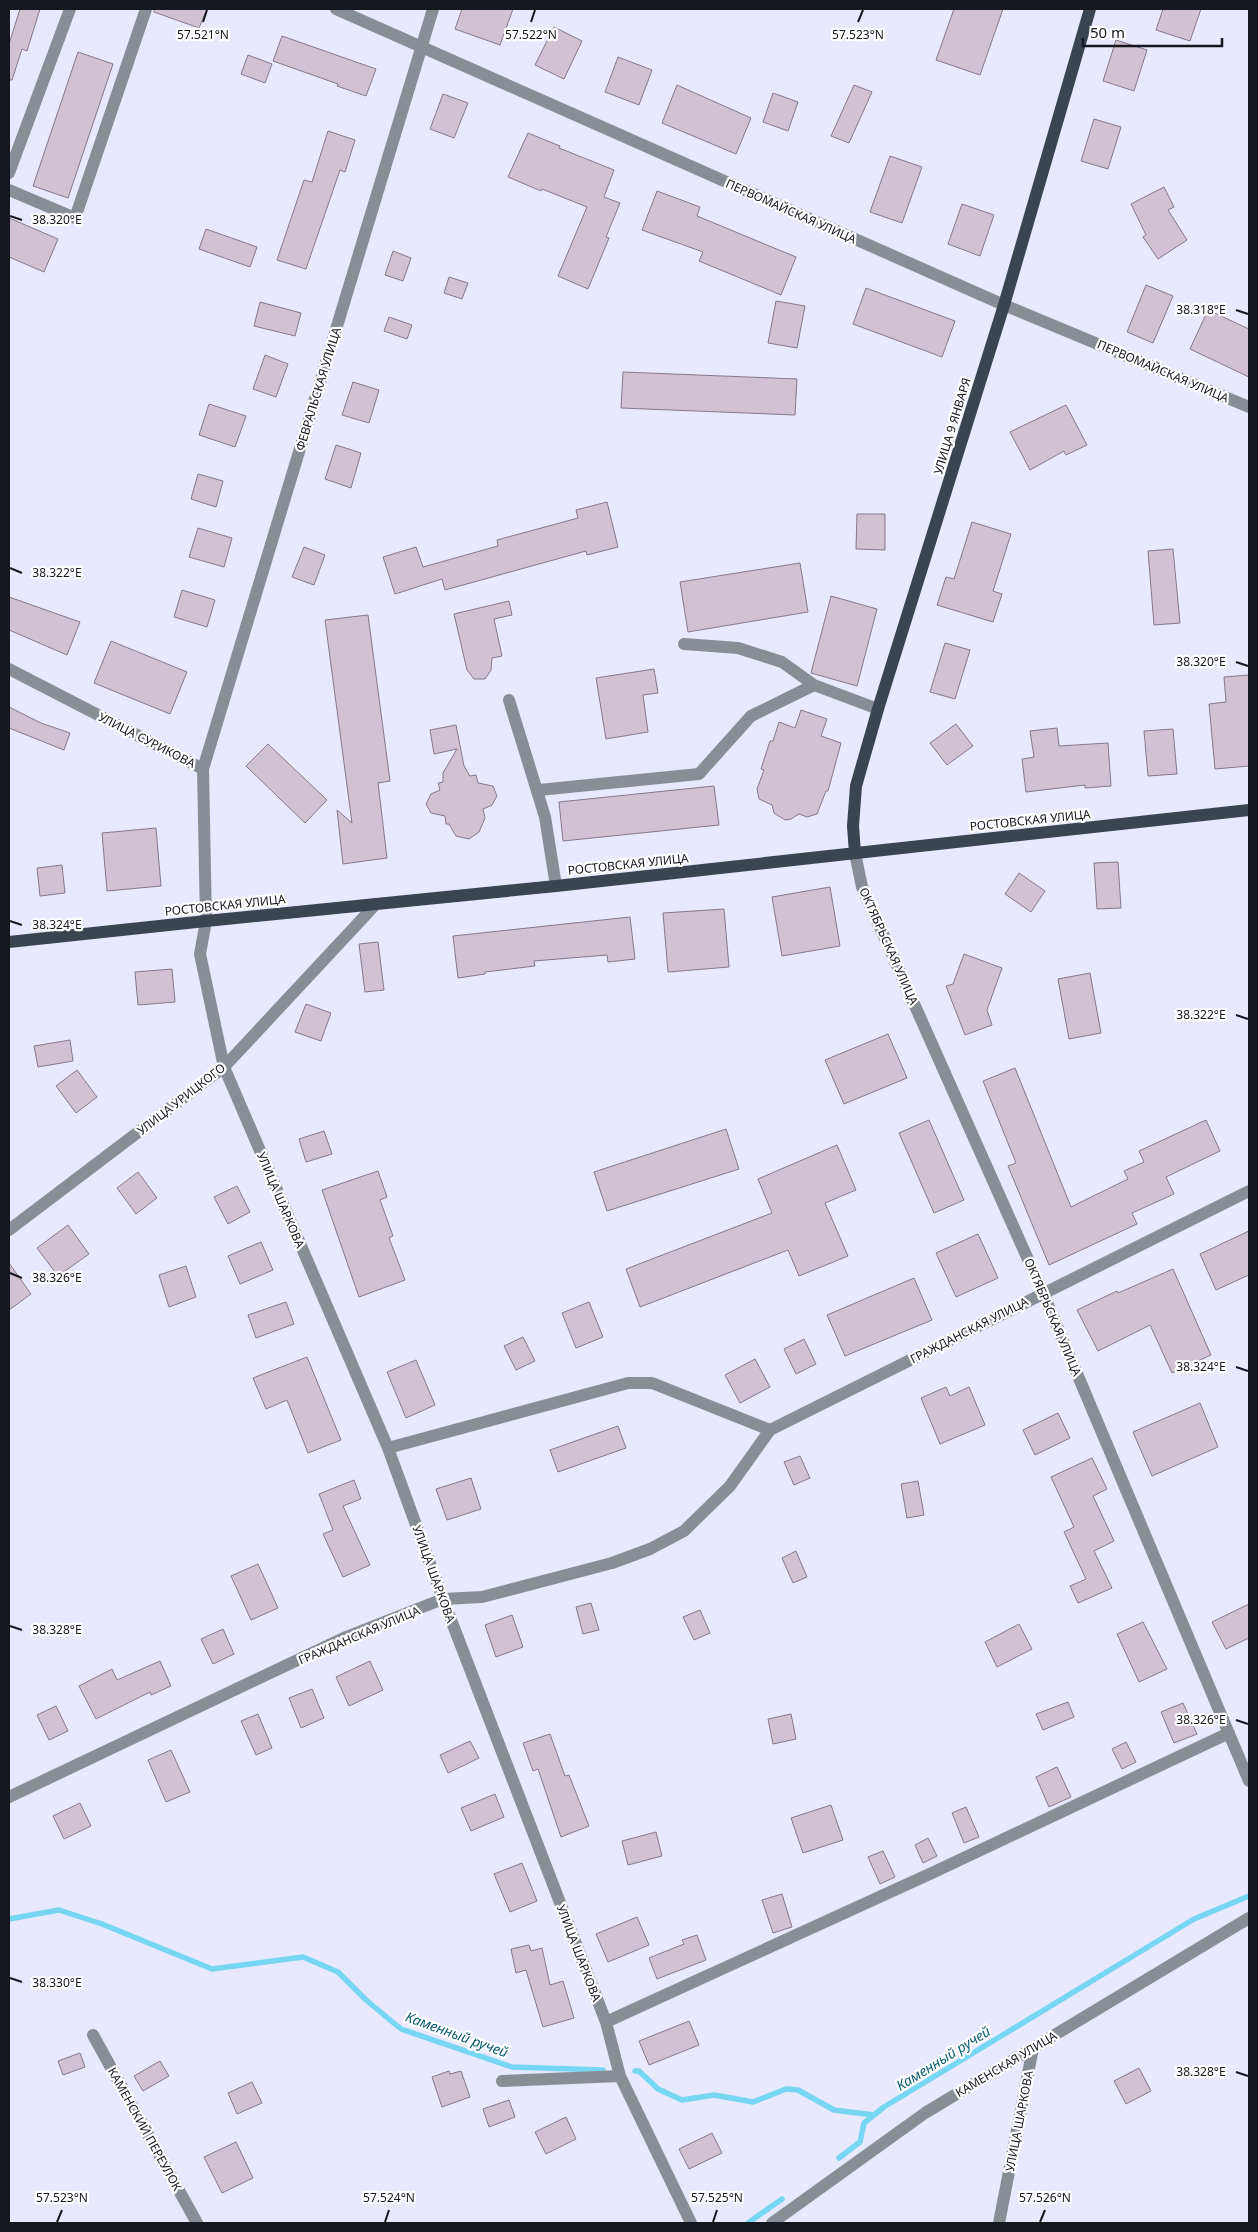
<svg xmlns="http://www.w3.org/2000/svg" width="1258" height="2232" viewBox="0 0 1258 2232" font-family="'Noto Sans',sans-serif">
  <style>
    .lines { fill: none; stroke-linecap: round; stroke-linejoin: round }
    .stream { stroke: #77d6f1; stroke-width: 5.5 }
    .building { fill: #d0c1d3; stroke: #867989 }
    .minor { stroke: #888e96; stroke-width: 12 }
    .major { stroke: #3a4551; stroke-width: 12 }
    .ticks { fill: none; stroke: #16161e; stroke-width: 2 }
    .labels { text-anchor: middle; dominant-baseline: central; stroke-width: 4.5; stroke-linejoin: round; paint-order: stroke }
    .street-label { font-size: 12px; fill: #16161e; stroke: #fff }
    .water-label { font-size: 14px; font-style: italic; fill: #095c6f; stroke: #fff }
    .ticks-label { font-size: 12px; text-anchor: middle; fill: #16161e; stroke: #fff; stroke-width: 4.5; stroke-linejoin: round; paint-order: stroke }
  </style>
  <rect width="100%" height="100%" fill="#e8e8fe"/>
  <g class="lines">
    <path class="stream" d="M 9,1919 L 59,1910 L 102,1924 L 212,1969 L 303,1957 L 338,1972 L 366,2000 L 401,2029 L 512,2067 L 603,2070
      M 635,2071 L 639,2071 L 658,2089 L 682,2100 L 714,2095 L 753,2102 L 786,2089 L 798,2090 L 834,2110 L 874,2115
      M 839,2158 L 860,2142 L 864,2123 L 884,2107 L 1194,1919 L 1249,1896
      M 748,2223 L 782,2199"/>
  </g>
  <path class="building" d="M 20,9 L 40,9 L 27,51 L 22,49 L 12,80 L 9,80 L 9,44 Z
    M 154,9 L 207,9 L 199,28 L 154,12 Z
    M 462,9 L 513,9 L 500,45 L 455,29 Z
    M 954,9 L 1003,9 L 980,75 L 936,60 Z
    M 1163,9 L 1201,9 L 1190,41 L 1156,30 Z
    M 554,27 L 582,41 L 564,79 L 535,65 Z
    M 282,36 L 376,69 L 366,96 L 337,86 L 338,84 L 273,61 Z
    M 1116,40 L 1147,50 L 1134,91 L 1103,81 Z
    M 78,52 L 113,64 L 68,198 L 33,186 Z
    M 248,55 L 272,64 L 265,83 L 241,74 Z
    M 618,57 L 652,70 L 639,105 L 605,92 Z
    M 677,85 L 751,118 L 736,154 L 662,123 Z
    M 854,85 L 872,92 L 849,143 L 831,136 Z
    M 773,93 L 798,102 L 788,131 L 763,122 Z
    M 443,94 L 468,103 L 454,138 L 430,129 Z
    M 1094,119 L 1121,127 L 1108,169 L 1081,161 Z
    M 328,131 L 355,140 L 345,172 L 340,170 L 306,269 L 277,260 L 304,180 L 312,182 Z
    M 528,133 L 560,146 L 559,148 L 614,170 L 604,197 L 620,203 L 606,237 L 609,238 L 588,289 L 558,276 L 587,207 L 542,189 L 541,191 L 508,177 Z
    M 890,156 L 922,167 L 902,223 L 870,212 Z
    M 1164,187 L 1174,207 L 1168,210 L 1187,240 L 1158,259 L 1143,237 L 1146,235 L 1131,204 Z
    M 657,191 L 700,207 L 697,216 L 796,257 L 781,295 L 699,261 L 703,252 L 642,230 Z
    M 962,204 L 994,215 L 980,256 L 948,244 Z
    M 9,218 L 58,239 L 44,272 L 9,257 Z
    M 206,229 L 257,247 L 250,267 L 199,249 Z
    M 393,251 L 411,258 L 403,281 L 385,275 Z
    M 449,277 L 468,283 L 462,299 L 444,293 Z
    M 1146,285 L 1173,296 L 1153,343 L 1127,332 Z
    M 866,288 L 955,321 L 942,357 L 853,324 Z
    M 776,301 L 805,306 L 797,348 L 768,343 Z
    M 260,302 L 301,313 L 295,336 L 254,326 Z
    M 1208,310 L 1249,329 L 1249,377 L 1190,349 Z
    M 389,317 L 412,325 L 407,339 L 384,331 Z
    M 265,355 L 288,364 L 276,397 L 253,389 Z
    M 623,372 L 797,379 L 795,415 L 621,408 Z
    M 353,382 L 379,390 L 369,423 L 342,415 Z
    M 209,404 L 246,416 L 235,447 L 199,435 Z
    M 1066,405 L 1087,445 L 1066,455 L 1064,451 L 1030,470 L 1010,432 Z
    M 336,445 L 361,453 L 351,488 L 325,479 Z
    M 198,474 L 223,481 L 216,507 L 191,499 Z
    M 607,502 L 618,547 L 587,555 L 586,551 L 445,590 L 442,579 L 395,594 L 383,557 L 416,547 L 423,567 L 498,546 L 497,540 L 578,518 L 576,510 Z
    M 857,514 L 885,514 L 885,550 L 856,549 Z
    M 972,522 L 1011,534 L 993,591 L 1002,594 L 993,622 L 937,605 L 946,577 L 954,579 Z
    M 198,528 L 232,538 L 224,567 L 189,557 Z
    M 304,547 L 325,555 L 314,585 L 292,577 Z
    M 1173,549 L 1180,623 L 1154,625 L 1148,551 Z
    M 800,563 L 808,612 L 688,632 L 680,582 Z
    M 182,590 L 215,600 L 207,627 L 174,617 Z
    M 831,596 L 877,609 L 857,686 L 811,673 Z
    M 9,597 L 80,622 L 67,655 L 9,630 Z
    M 509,601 L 512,615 L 494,619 L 502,656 L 492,658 L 491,670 L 485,679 L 474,679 L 467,670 L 454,614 Z
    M 368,615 L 390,781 L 378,783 L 387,858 L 343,864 L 337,810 L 352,823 L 325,620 Z
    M 111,641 L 187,672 L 170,714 L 94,683 Z
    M 945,643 L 970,650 L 955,699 L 930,692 Z
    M 654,669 L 658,693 L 643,695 L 648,732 L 606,739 L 596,678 Z
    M 1249,675 L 1249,766 L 1215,769 L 1209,704 L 1226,702 L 1224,677 Z
    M 9,707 L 41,723 L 70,733 L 64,750 L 9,728 Z
    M 801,710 L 827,719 L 821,736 L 841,743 L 828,791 L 826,791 L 817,814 L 807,817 L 799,814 L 791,819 L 785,820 L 774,813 L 772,805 L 759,799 L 757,789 L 764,770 L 761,769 L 770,741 L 773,741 L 779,722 L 795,728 Z
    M 956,724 L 973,746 L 947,765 L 930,743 Z
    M 456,725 L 464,766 L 470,776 L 476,775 L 478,783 L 493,786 L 497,796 L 492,805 L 483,809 L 485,818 L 479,832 L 469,839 L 456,836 L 449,824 L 446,824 L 445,816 L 431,813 L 426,804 L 431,794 L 440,790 L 438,783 L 443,782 L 443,773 L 457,749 L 434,754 L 430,730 Z
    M 1057,728 L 1059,746 L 1108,743 L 1111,786 L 1085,788 L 1085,785 L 1026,792 L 1022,759 L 1034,757 L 1030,731 Z
    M 1173,729 L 1177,774 L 1148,776 L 1144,731 Z
    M 268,744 L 327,800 L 305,823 L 246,766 Z
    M 714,786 L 719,825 L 563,841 L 559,802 Z
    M 156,828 L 161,886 L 107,891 L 102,833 Z
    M 1118,862 L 1121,908 L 1097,909 L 1094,863 Z
    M 62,865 L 65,893 L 40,896 L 37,868 Z
    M 1019,873 L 1045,891 L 1031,912 L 1005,894 Z
    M 830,887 L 840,946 L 782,956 L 772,897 Z
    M 724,909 L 729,967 L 668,972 L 663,913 Z
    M 630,917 L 635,959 L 608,962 L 607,955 L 534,961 L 535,966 L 485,972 L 485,974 L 458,978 L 453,936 Z
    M 378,942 L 384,990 L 365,992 L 359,944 Z
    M 964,954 L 1002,968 L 987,1010 L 992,1025 L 965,1035 L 946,986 L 953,984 Z
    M 172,969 L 175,1002 L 138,1005 L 135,972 Z
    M 1090,973 L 1101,1033 L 1069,1039 L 1058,979 Z
    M 306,1004 L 331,1013 L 321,1041 L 295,1032 Z
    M 888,1034 L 907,1078 L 844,1104 L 825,1060 Z
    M 70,1040 L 73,1061 L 38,1067 L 34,1046 Z
    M 1015,1068 L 1071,1207 L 1128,1179 L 1124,1171 L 1144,1162 L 1139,1151 L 1206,1120 L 1220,1151 L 1166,1177 L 1174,1194 L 1132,1213 L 1137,1224 L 1049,1265 L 1008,1166 L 1016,1163 L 983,1081 Z
    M 77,1070 L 97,1097 L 76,1113 L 56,1086 Z
    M 929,1120 L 964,1200 L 934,1213 L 899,1133 Z
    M 726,1129 L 739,1169 L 607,1211 L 594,1172 Z
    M 324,1131 L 332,1154 L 306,1162 L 299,1139 Z
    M 837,1145 L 856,1190 L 825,1203 L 848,1256 L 799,1276 L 788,1250 L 640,1307 L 626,1269 L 772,1213 L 758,1179 Z
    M 378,1171 L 387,1197 L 380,1200 L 393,1236 L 389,1238 L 405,1280 L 359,1297 L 322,1190 Z
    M 138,1172 L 157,1198 L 136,1214 L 117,1188 Z
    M 237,1186 L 250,1212 L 228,1224 L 214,1197 Z
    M 68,1225 L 89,1254 L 58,1276 L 37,1248 Z
    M 1249,1231 L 1249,1275 L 1216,1290 L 1200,1254 Z
    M 978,1234 L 998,1278 L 956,1297 L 936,1253 Z
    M 261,1242 L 273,1270 L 240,1284 L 228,1256 Z
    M 9,1263 L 31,1294 L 9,1310 Z
    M 186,1266 L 196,1297 L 169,1307 L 159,1275 Z
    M 1173,1269 L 1211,1355 L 1172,1373 L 1150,1325 L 1098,1351 L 1077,1310 L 1117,1291 L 1118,1293 Z
    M 914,1278 L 932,1320 L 845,1356 L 827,1315 Z
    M 286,1302 L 294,1324 L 256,1338 L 248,1315 Z
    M 589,1302 L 603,1337 L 576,1348 L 562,1313 Z
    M 523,1337 L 535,1361 L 516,1370 L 504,1346 Z
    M 804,1339 L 816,1364 L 796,1374 L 784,1349 Z
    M 307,1357 L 341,1440 L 308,1453 L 287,1400 L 266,1409 L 253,1378 Z
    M 755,1359 L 770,1387 L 740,1403 L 725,1375 Z
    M 416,1360 L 435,1405 L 406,1418 L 387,1372 Z
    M 946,1387 L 950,1396 L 969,1387 L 985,1425 L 940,1444 L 921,1398 Z
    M 1200,1403 L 1218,1447 L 1152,1476 L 1133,1432 Z
    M 1058,1413 L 1070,1438 L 1035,1455 L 1023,1430 Z
    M 618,1426 L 626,1448 L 558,1472 L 550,1450 Z
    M 800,1456 L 810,1478 L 794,1485 L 784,1462 Z
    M 1092,1458 L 1107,1489 L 1093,1496 L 1114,1541 L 1094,1551 L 1112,1588 L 1078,1603 L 1070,1586 L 1086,1579 L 1064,1532 L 1074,1527 L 1051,1477 Z
    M 471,1478 L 481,1509 L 447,1520 L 436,1489 Z
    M 354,1480 L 361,1499 L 343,1506 L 370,1565 L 343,1577 L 323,1534 L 333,1530 L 319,1494 Z
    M 918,1481 L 924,1515 L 907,1518 L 901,1484 Z
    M 796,1551 L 807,1577 L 793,1583 L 782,1558 Z
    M 258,1564 L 278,1608 L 251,1620 L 231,1576 Z
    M 591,1603 L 599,1630 L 583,1634 L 576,1607 Z
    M 1249,1604 L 1249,1638 L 1226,1649 L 1212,1622 Z
    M 700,1610 L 710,1633 L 694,1640 L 683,1617 Z
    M 512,1615 L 523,1647 L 496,1657 L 485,1625 Z
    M 1143,1622 L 1167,1669 L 1139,1682 L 1117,1634 Z
    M 1019,1624 L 1032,1649 L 997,1667 L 985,1642 Z
    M 223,1629 L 234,1654 L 213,1664 L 201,1639 Z
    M 160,1661 L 171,1686 L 151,1695 L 150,1692 L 96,1719 L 79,1686 L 112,1669 L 117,1680 Z
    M 370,1661 L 383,1690 L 349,1706 L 336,1677 Z
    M 312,1689 L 324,1718 L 301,1728 L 289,1698 Z
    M 1068,1702 L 1074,1717 L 1043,1730 L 1036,1714 Z
    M 1183,1703 L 1197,1734 L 1174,1743 L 1161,1712 Z
    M 56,1706 L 68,1731 L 49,1740 L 37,1715 Z
    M 258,1714 L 272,1748 L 256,1755 L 241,1721 Z
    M 791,1714 L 796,1739 L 773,1744 L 768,1719 Z
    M 550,1734 L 565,1776 L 569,1775 L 589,1826 L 561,1837 L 538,1769 L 533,1771 L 523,1743 Z
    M 470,1741 L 479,1758 L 448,1773 L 440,1755 Z
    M 1126,1742 L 1136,1762 L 1122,1769 L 1112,1749 Z
    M 171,1750 L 190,1792 L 166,1802 L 148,1760 Z
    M 1057,1767 L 1071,1797 L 1049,1807 L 1036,1777 Z
    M 495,1794 L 504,1817 L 471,1831 L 461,1808 Z
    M 80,1803 L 91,1826 L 64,1839 L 53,1816 Z
    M 831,1805 L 843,1840 L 803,1853 L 791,1818 Z
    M 966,1807 L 979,1837 L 964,1843 L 952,1813 Z
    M 656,1832 L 662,1856 L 628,1865 L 622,1841 Z
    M 928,1838 L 937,1856 L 923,1863 L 915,1845 Z
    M 883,1851 L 895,1877 L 880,1884 L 868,1857 Z
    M 522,1863 L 537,1901 L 510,1912 L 494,1874 Z
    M 782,1894 L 792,1927 L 773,1933 L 762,1900 Z
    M 637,1917 L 649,1945 L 608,1962 L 596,1934 Z
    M 697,1935 L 706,1960 L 657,1979 L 649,1958 L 684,1944 L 682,1940 Z
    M 529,1945 L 531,1951 L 542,1948 L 550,1985 L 563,1981 L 574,2018 L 543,2027 L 526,1970 L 516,1973 L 511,1949 Z
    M 689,2021 L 699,2045 L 649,2065 L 639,2041 Z
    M 80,2053 L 85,2067 L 63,2075 L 58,2061 Z
    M 160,2061 L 169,2076 L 143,2091 L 134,2076 Z
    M 1139,2068 L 1151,2091 L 1126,2104 L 1114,2081 Z
    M 449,2071 L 450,2074 L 461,2071 L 470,2097 L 442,2107 L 432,2077 Z
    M 252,2082 L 262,2103 L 237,2114 L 228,2093 Z
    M 509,2100 L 515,2117 L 489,2127 L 483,2109 Z
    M 566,2117 L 576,2139 L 546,2154 L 535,2132 Z
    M 712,2133 L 722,2153 L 689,2169 L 679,2149 Z
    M 236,2142 L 253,2178 L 222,2193 L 204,2157 Z"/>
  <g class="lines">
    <path class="minor" d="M 336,9 L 1004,305 L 1249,407
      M 9,173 L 70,9
      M 9,190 L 75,218 L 146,9
      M 684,644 L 738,648 L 782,662 L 814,685 L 878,709
      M 9,669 L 203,769 L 206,921 L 200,954 L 224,1067 L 388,1448 L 443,1599 L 606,2022 L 620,2076 L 691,2223
      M 509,700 L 545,817 L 556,886
      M 203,769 L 433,9
      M 539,790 L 699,774 L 751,716 L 814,685
      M 855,853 L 862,887 L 1043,1293 L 1249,1781
      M 9,1230 L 224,1067 L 376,904
      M 388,1448 L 628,1383 L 652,1383 L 770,1430
      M 9,1797 L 346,1637 L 443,1599 L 482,1597 L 612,1563 L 650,1549 L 684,1531 L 730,1486 L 770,1430 L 1249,1191
      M 606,2022 L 934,1872 L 1229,1733
      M 93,2035 L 197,2223
      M 502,2081 L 620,2076
      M 772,2223 L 925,2113 L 1249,1918
      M 999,2223 L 1033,2048"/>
    <path class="major" d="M 855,853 L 853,826 L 856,786 L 878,709 L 1004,305 L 1090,9
      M 9,942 L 206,921 L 556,886 L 1249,810"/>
  </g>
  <path class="ticks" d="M 203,22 L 207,10M 531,22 L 535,10M 858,22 L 863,10M 10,216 L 22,220M 1236,310 L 1248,314M 10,568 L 22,573M 1236,662 L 1248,666M 10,921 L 22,925M 1236,1015 L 1248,1019M 10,1273 L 22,1278M 1236,1367 L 1248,1371M 10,1626 L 22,1630M 1236,1720 L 1248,1724M 10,1978 L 22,1982M 1236,2072 L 1248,2076M 57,2222 L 62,2210M 385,2222 L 389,2210M 713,2222 L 717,2210M 1040,2222 L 1045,2210"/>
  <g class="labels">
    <g class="street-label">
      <text transform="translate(791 211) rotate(24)">ПЕРВОМАЙСКАЯ УЛИЦА</text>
      <text transform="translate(1163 371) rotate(23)">ПЕРВОМАЙСКАЯ УЛИЦА</text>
      <text transform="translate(318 389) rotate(-73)">ФЕВРАЛЬСКАЯ УЛИЦА</text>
      <text transform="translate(952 426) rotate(-73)">УЛИЦА 9 ЯНВАРЯ</text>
      <text transform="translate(147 740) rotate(27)">УЛИЦА СУРИКОВА</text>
      <text transform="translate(1030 820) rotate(-6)">РОСТОВСКАЯ УЛИЦА</text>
      <text transform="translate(628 864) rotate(-6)">РОСТОВСКАЯ УЛИЦА</text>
      <text transform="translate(225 905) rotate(-6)">РОСТОВСКАЯ УЛИЦА</text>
      <text transform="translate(889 946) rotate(66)">ОКТЯБРЬСКАЯ УЛИЦА</text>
      <text transform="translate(181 1099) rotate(-38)">УЛИЦА УРИЦКОГО</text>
      <text transform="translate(281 1200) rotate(67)">УЛИЦА ШАРКОВА</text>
      <text transform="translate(1053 1317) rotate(67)">ОКТЯБРЬСКАЯ УЛИЦА</text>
      <text transform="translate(969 1330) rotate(-27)">ГРАЖДАНСКАЯ УЛИЦА</text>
      <text transform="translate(434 1574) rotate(70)">УЛИЦА ШАРКОВА</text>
      <text transform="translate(359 1635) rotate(-23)">ГРАЖДАНСКАЯ УЛИЦА</text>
      <text transform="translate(579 1953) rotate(69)">УЛИЦА ШАРКОВА</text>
      <text transform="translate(1006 2064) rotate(-31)">КАМЕНСКАЯ УЛИЦА</text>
      <text transform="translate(1019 2121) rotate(-79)">УЛИЦА ШАРКОВА</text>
      <text transform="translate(145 2129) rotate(61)">КАМЕНСКИЙ ПЕРЕУЛОК</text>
    </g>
    <g class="water-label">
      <text transform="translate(457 2034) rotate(20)">Каменный ручей</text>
      <text transform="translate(943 2058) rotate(-32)">Каменный ручей</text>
    </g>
  </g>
  <g class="ticks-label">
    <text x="203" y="39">57.521°N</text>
    <text x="531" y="39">57.522°N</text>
    <text x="858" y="39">57.523°N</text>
    <text x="57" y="224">38.320°E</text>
    <text x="1201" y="314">38.318°E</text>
    <text x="57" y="577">38.322°E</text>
    <text x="1201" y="666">38.320°E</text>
    <text x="57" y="929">38.324°E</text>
    <text x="1201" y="1019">38.322°E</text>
    <text x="57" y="1282">38.326°E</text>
    <text x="1201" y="1371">38.324°E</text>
    <text x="57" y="1634">38.328°E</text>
    <text x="1201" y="1724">38.326°E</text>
    <text x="57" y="1987">38.330°E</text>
    <text x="1201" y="2076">38.328°E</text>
    <text x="62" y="2202">57.523°N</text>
    <text x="389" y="2202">57.524°N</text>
    <text x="717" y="2202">57.525°N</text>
    <text x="1045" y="2202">57.526°N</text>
  </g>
  <rect width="1258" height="2232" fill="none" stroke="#16161e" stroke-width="20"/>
  <path d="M1083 38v8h139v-8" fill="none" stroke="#16161e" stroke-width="2.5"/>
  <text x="1090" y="38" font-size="15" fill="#16161e" stroke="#ffffff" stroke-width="4" paint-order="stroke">50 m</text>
</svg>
